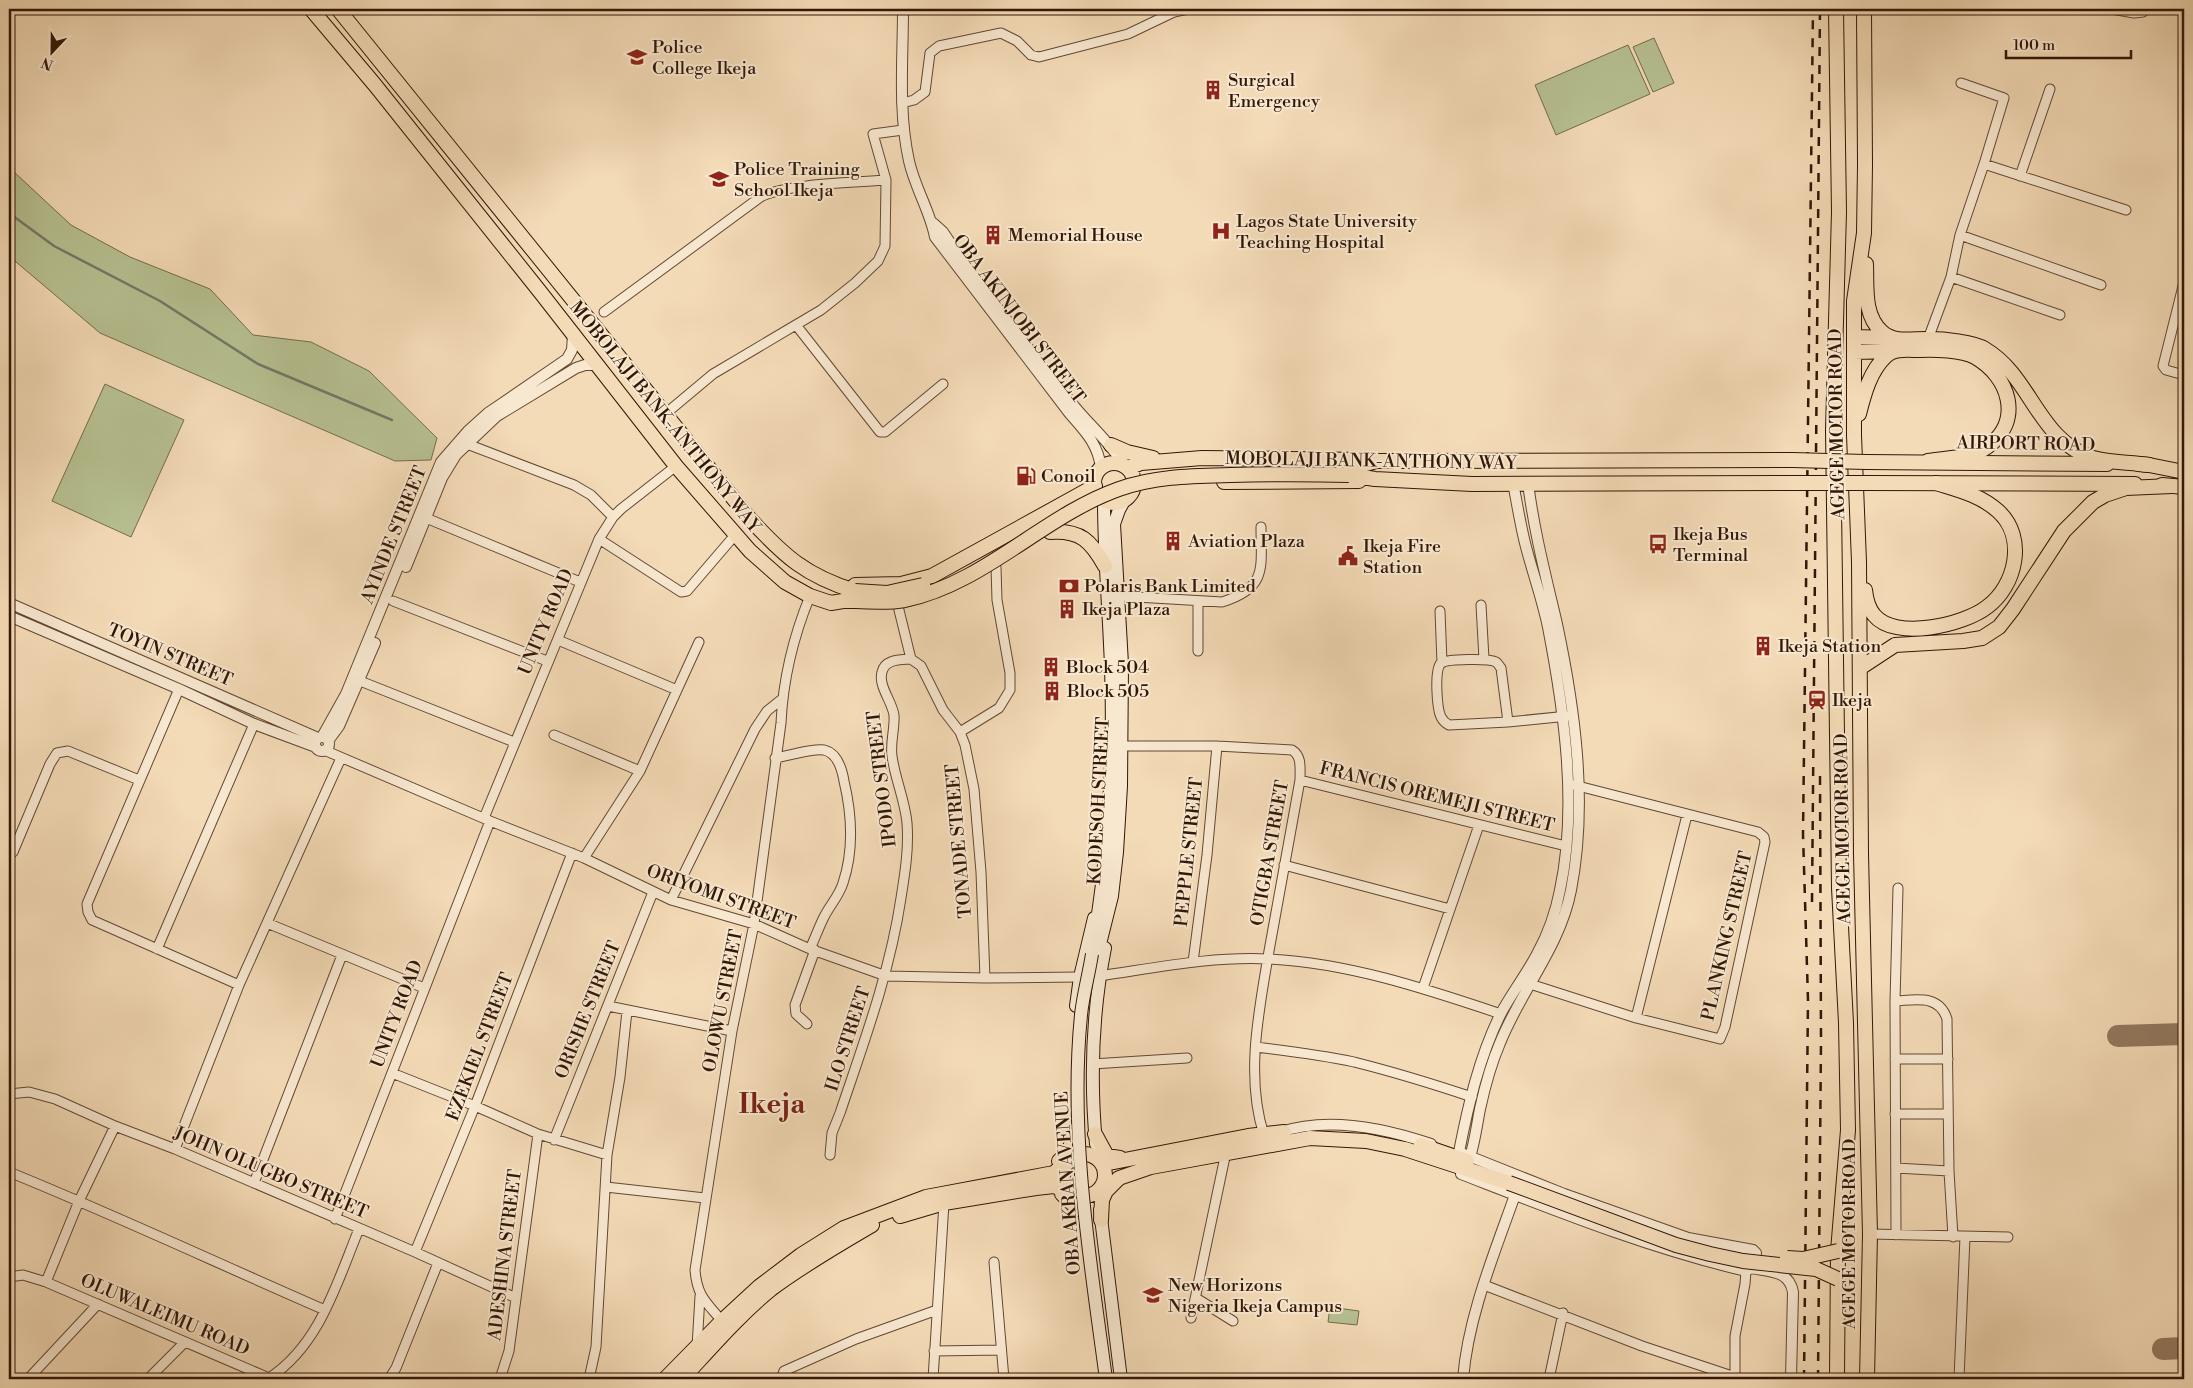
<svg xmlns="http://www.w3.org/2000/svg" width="2193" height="1388" viewBox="0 0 2193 1388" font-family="'Libre Bodoni',serif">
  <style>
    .green { fill: #b7c192; stroke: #746c4c }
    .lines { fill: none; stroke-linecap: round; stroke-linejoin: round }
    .stream { stroke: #717a69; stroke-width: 2.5 }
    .taxiway { stroke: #92795f; stroke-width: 22 }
    .minor-casing { stroke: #624833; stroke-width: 11 }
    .tertiary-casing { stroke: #624833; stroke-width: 12 }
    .secondary-casing { stroke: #311707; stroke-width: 14 }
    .primary-casing { stroke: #311707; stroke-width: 16 }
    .trunk-casing { stroke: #311707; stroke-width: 16 }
    .minor { stroke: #f8e8d0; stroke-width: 9 }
    .tertiary { stroke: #f8e8d0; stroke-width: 10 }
    .secondary { stroke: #f8e8d0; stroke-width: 12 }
    .primary { stroke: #f4dbb7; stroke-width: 14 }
    .trunk { stroke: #f4dbb7; stroke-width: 14 }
    .rail { stroke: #311707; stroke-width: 2.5; stroke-dasharray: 9 9; stroke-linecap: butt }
    .secondary-bridge-casing { stroke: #311707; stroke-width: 14; stroke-linecap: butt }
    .primary-bridge-casing { stroke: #311707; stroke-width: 16; stroke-linecap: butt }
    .secondary-bridge { stroke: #f8e8d0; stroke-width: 12 }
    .primary-bridge { stroke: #f4dbb7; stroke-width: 14 }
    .labels { text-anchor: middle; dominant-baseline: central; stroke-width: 4; stroke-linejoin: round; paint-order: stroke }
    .poi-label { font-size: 18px; fill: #311707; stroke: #f8e8d0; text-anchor: start }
    .street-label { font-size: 18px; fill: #311707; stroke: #f8e8d0 }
    .town-label { font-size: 28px; font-weight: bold; fill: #7a1f14; stroke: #f8e8d0 }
  </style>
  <rect width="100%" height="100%" fill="#f4dbb7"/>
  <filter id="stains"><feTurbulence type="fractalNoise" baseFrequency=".004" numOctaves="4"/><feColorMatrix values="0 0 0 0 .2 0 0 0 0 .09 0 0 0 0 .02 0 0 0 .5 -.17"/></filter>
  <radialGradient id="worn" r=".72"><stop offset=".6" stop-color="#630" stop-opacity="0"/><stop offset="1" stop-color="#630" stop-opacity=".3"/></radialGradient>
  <path class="green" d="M 1654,38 L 1674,83 L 1653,92 L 1633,47 Z
    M 1628,45 L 1650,94 L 1556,135 L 1535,85 Z
    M 9,170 L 13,171 L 71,225 L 130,257 L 210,289 L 253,335 L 311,342 L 369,371 L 437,438 L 431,460 L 395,461 L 100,333 L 9,256 Z
    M 105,384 L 184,420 L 131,537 L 52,501 Z
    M 1330,1307 L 1359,1311 L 1357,1325 L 1328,1322 Z"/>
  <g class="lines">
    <path class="stream" d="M 9,213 L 54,246 L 160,301 L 258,364 L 392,420"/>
    <path class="taxiway" d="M 2118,1036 L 2184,1034
      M 2163,1349 L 2184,1348"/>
    <defs>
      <path id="minor" d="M 2112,9 L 2134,13 L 2143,12 L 2145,9
        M 1961,83 L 2004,98 L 1984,164
        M 902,103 L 914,100 L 925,92 L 930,53 L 939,46 L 1001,33 L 1017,41 L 1031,55 L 1039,57 L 1128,34 L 1174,12 L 1188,9
        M 2020,176 L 2050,89
        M 1960,235 L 2101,285
        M 1951,277 L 2060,315
        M 2184,282 L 2163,366 L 2166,370 L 2184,375
        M 604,312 L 762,196 C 793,183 851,183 886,180
        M 796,325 L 880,432 L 885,432 L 943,384
        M 1928,339 L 1951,277 L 1960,235 L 1984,164 L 2126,210
        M 664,415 L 713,374 L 821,310 L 855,283 L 878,261 L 885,246 L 886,180 L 873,134 L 903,130
        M 467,444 L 574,485 L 591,495 L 613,517
        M 426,518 L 580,582
        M 599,539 L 681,592 L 687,591 L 735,535
        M 1119,596 L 1222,602 C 1268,588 1261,567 1261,527
        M 393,601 L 547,661
        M 1198,601 L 1198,651
        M 1481,605 L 1484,659
        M 898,606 L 911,659
        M 1440,611 L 1442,663
        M 558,640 L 677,690
        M 911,659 L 921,666 L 943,710 L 960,732 L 965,745 L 974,789 L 981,872 L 985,978
        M 360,681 L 514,742
        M 179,689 L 87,904 L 88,912 L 92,920 L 239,985
        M 1508,722 L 1501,668 C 1499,666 1498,663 1496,662 C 1489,658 1447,659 1441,663 C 1434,670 1437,709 1441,717 C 1443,721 1445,723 1449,725 L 1508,722 L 1568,716
        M 960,732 L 999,708 L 1010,690 L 1010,673 L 997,600 L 996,567
        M 554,735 L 640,771
        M 1121,746 L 1217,746 L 1292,750 C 1302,756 1300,768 1300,780 C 1290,837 1279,894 1269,951 C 1259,1010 1245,1077 1264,1135
        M 324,750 L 490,821 L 584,858 L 671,900 L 754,924 L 810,949 L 886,976 L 985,978 L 1080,977
        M 775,758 C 787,756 814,748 824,750 C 837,753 842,769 844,781 C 852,815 854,850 843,883 C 839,896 830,905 824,917 C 819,927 815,938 810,949
        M 1300,780 L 1566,846
        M 484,818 L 599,539 L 613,517 L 621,509 L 676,466
        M 13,852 L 50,764 L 57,753 L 68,751 L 139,780
        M 584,858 L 640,771 L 699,642
        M 1284,865 L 1450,909
        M 671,900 L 755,729 L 767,711 L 782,699
        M 267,923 L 424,988
        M 157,949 L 254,724
        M 1193,962 L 1207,855 L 1217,746
        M 1099,976 C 1155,968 1212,956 1269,959 C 1349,963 1426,989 1501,1014
        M 1526,980 L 1530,984 L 1636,1018 L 1720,1039 L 1725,1027 L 1765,842 L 1764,837 L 1758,832 L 1574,785
        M 1423,988 L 1479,825
        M 1895,1001 C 1916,1000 1939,994 1947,1019 L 1949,1171 L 1953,1237
        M 608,1006 L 732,1031
        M 1636,1018 L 1687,815
        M 807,1024 L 796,1014 L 795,1005 L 815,950
        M 1256,1047 C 1289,1051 1322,1055 1354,1062 C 1394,1072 1433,1084 1472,1097
        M 1895,1059 L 1948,1059
        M 1092,1064 L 1187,1058
        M 392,1073 L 475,1106 L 538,1134 L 607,1155
        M 9,1094 L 29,1092 L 55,1099 L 115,1126 L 175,1149 L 415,1252 L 516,1298
        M 1895,1114 L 1948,1114
        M 115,1126 L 79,1201 L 46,1282 L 269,1378 C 320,1345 337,1282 359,1229
        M 554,1140 L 653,892
        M 175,1149 L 239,985 L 341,758
        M 830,1155 L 832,1133 L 840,1113 C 864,1042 890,972 901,898 C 905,873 909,848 907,823 C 905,800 895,779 892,756 C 890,742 895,729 894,715 C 892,701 878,686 882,672 C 885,659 900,660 911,659
        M 1896,1168 L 1949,1171
        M 9,1172 C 115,1215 219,1264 325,1310
        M 254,1183 L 342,955
        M 606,1187 L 705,1198
        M 335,1219 L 490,821
        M 1870,1234 L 2008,1237
        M 1896,1235 L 1895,1001 L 1898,888
        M 415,1252 L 475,1106 L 572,853
        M 994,1262 L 1004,1379
        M 9,1277 L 23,1275 L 46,1282
        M 1484,1285 L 1642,1346 L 1735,1377
        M 1196,1298 L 1233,1321
        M 1191,1318 L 1226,1152
        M 722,1321 C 706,1302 697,1296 695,1270 L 732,1031 L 754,924 L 781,723 C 783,681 794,635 810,596
        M 697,1347 L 700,1296
        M 934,1351 L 1001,1350
        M 28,1379 L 98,1304
        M 148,1379 L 185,1342
        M 389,1379 L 396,1368 L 438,1263
        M 500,1379 L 509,1351 L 538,1134
        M 589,1379 L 596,1347 L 607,1155 L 620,1077 L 627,1011
        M 781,1379 L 784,1371 L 856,1339 L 937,1310
        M 933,1379 L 944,1203
        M 1549,1379 L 1563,1313
        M 1735,1379 L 1735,1336 L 1745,1284 L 1746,1271
        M 1959,1379 L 1965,1237"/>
      <path id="tertiary" d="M 903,9 C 903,60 898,111 909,161 C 915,188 930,211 935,237 L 1070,414 C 1085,431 1098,444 1101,468
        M 933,223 L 943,232 C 982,290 1026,346 1070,401 C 1087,423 1109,441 1124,465
        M 406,567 L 442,478 L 456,455 L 497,416 L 576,368 L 585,365 L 597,365
        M 9,603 L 318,738
        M 9,616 L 179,689 L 254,724 L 316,747
        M 322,737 L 346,694 L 441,462 L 468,431 L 488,413 L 567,359 L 572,350 L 573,335
        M315 744a7 7 0 1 1 14 0a7 7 0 1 1-14 0Z
        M 328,741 L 339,726 L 375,643
        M 1281,1132 C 1329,1116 1384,1128 1431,1144
        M 1459,1152 C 1468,1106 1479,1058 1500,1015 C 1511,994 1526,975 1537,954 C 1548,934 1556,911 1560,890 C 1578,806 1564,710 1548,627 C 1542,598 1532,571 1525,543 C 1520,523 1517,503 1513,483
        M 1470,1157 C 1475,1141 1477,1124 1480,1109 C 1485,1086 1491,1064 1500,1043 C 1521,990 1560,947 1571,890 C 1588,803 1575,709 1557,624 C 1546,577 1534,531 1528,483
        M 1461,1174 C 1554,1210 1648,1248 1746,1271 C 1754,1267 1755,1262 1756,1253 L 1753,1250 L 1688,1238 L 1564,1194 L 1461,1153
        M 1751,1268 C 1770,1272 1789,1270 1793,1292 L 1791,1379
        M 1463,1379 C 1468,1317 1494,1254 1515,1195"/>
      <path id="secondary" d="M 1096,929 C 1109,842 1114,754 1111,667 C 1109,611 1104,556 1104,500
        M 1097,956 L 1112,896 L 1117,852 L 1121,786 L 1122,664 L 1114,524 L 1119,510 L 1125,499
        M 1076,1006 L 1080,977 L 1094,918
        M 1096,1144 C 1090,1078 1092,1013 1105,948
        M 1100,1210 L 1121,1379"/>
      <path id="primary" d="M 311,9 L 375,85 L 541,293 L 676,466 L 750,551 L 785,582 L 810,596 L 831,603 L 843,601 L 856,601
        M 338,9 L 750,519 C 784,556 806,576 855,591
        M 1111,445 L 1127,452 L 1153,458
        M 1866,462 L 2107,464
        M1094 483a20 20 0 1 1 40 0a20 20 0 1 1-40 0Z
        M 2138,464 L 2149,465 L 2184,472
        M 1128,468 L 1141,463 L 1202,458 L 1366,460
        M 1349,469 L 1376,461 L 1792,460
        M 1349,475 L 1375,479 L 1472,484 L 1794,483
        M 1224,482 L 1359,481
        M 1866,483 L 2135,484
        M 2162,485 L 2184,487
        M 1050,532 C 1081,530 1091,541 1105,566
        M 855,585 L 901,584 L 932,576 L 1095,486
        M 1095,1134 L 1107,1156 L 1120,1158
        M 1421,1145 L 1467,1161
        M1063 1175a21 21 0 1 1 42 0a21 21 0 1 1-42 0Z
        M 1059,1161 L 1068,1153 L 1074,1136
        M 1100,1161 L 1109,1163 L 1248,1136 L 1284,1132
        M 1062,1194 L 1078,1209
        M 900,1216 L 944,1203 L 1036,1188 L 1054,1186 L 1071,1193
        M 1101,1220 L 1102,1200 L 1106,1191 L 1119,1178 L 1151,1167 L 1310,1138 L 1366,1141 L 1405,1149 L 1509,1183
        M 665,1379 L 722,1321 L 760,1286 L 801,1255 L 844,1228 L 926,1197 L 1054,1173 L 1066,1163
        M 682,1379 C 710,1349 739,1315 771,1289 C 803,1265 838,1245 872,1225"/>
      <path id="trunk" d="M 1836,9 L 1839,212 L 1833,430 L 1839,888 L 1846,1023 L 1848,1130 L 1838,1251 L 1837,1379
        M 1864,9 L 1865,165 L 1864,233 L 1854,301 L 1854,435 L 1859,562 L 1861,854 L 1870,1234 L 1867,1379
        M 1866,264 C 1867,287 1863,315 1882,332 C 1895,344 1914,338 1930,339 C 1943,339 1974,342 1985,349 C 2032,377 2037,440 2093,458 C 2110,463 2132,462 2149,465
        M 1854,337 L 1892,338
        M 1854,352 L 1894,351
        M 1859,414 C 1864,394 1870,371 1886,356 C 1894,348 1908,350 1919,350 C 1933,349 1963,350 1975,357 C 2009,376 2024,421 1987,447 C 1972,458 1946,458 1928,461
        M 1865,590 C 1866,599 1868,608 1874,615 C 1895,641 1964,625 1987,607 C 2016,586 2027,537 1998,511 C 1980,495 1958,490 1936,483
        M 1860,668 L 1895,645 L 1963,641 L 1982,638 L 1999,627 L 2013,609 L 2064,531 L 2093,502 L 2105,495 L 2126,488 L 2172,486"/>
    </defs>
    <use href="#minor" class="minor-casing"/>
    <use href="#tertiary" class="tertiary-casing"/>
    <use href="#secondary" class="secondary-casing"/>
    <use href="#primary" class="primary-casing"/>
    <use href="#trunk" class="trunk-casing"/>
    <use href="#minor" class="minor"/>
    <use href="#tertiary" class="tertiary"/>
    <use href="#secondary" class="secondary"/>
    <use href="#primary" class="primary"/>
    <use href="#trunk" class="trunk"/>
    <path class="rail" d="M 1812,902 L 1820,9
      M 1804,1379 L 1808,1000 L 1803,834 L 1813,9
      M 1818,1379 L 1821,1041 L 1820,774"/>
    <defs>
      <path id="secondary-bridge" d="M 1092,954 C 1089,974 1083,995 1081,1015 C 1069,1136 1090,1259 1106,1379"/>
      <path id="primary-bridge" d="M 1792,460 L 1866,462
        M 1794,483 L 1866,483
        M 855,591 L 887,593 L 923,585
        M 856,601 C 872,602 888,603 905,600 C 985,583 1043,516 1119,489 C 1156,476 1193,476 1231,475 C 1270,474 1309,474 1349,475
        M 1509,1183 L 1676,1245 L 1710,1254 L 1743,1261 L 1816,1269 L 1838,1279
        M 1787,1258 L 1803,1259 L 1838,1251"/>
    </defs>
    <use href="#secondary-bridge" class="secondary-bridge-casing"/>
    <use href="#primary-bridge" class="primary-bridge-casing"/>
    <use href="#secondary-bridge" class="secondary-bridge"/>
    <use href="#primary-bridge" class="primary-bridge"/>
  </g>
  <defs>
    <symbol id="school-bare" viewBox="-9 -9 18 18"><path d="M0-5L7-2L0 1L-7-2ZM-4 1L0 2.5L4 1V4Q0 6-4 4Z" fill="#8f2418" stroke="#f8e8d0" stroke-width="2.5" paint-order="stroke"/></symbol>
    <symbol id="building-bare" viewBox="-9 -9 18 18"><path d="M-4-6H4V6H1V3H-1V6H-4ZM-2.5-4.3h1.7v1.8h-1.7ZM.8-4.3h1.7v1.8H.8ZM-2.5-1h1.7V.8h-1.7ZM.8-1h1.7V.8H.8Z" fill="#8f2418" stroke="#f8e8d0" stroke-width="2.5" paint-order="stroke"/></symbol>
    <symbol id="hospital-bare" viewBox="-9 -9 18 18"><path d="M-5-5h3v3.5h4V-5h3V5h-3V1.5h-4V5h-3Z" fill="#8f2418" stroke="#f8e8d0" stroke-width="2.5" paint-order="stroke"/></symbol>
    <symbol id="fuel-bare" viewBox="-9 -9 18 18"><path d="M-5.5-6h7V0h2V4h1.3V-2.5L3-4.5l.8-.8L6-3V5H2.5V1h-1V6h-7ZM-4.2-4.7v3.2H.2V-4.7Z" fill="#8f2418" stroke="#f8e8d0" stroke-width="2.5" paint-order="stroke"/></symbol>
    <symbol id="bus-bare" viewBox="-9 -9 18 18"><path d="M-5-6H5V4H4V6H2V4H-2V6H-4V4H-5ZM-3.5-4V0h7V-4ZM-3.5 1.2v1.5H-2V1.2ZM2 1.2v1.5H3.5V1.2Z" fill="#8f2418" stroke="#f8e8d0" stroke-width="2.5" paint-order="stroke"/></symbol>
    <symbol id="civic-bare" viewBox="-9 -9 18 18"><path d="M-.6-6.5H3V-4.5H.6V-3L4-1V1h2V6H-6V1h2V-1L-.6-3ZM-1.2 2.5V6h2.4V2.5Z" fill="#8f2418" stroke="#f8e8d0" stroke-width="2.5" paint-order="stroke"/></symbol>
    <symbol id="bank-bare" viewBox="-9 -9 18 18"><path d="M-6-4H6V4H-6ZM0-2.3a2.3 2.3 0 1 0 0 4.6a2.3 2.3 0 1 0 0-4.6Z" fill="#8f2418" stroke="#f8e8d0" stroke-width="2.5" paint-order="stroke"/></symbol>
    <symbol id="station-bare" viewBox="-9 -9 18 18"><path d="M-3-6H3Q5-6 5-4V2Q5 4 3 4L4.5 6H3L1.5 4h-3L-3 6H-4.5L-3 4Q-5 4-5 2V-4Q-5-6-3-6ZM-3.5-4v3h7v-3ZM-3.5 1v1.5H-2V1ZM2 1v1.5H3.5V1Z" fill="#8f2418" stroke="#f8e8d0" stroke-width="2.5" paint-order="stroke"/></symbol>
  </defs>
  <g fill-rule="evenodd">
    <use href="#school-bare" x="623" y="43" width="28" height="28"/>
    <use href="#building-bare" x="1199" y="76" width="28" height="28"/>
    <use href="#school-bare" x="705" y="165" width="28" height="28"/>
    <use href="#hospital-bare" x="1207" y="217" width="28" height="28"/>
    <use href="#building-bare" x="979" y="221" width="28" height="28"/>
    <use href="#fuel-bare" x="1012" y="462" width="28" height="28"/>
    <use href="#building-bare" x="1159" y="527" width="28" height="28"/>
    <use href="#bus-bare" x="1644" y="530" width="28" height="28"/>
    <use href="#civic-bare" x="1334" y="542" width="28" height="28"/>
    <use href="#bank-bare" x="1055" y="572" width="28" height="28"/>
    <use href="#building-bare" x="1053" y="595" width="28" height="28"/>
    <use href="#building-bare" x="1749" y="632" width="28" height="28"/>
    <use href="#building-bare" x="1037" y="653" width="28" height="28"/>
    <use href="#building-bare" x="1038" y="677" width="28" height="28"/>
    <use href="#station-bare" x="1803" y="686" width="28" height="28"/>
    <use href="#school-bare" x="1139" y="1281" width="28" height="28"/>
  </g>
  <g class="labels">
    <g class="poi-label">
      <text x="652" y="47">Police<tspan x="652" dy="21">College Ikeja</tspan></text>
      <text x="1228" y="80">Surgical<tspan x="1228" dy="21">Emergency</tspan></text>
      <text x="734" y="169">Police Training<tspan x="734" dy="21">School Ikeja</tspan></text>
      <text x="1236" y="221">Lagos State University<tspan x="1236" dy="21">Teaching Hospital</tspan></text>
      <text x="1008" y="235">Memorial House</text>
      <text x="1041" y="476">Conoil</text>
      <text x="1673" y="534">Ikeja Bus<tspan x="1673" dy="21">Terminal</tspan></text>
      <text x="1188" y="541">Aviation Plaza</text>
      <text x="1363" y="546">Ikeja Fire<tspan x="1363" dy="21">Station</tspan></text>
      <text x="1084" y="586">Polaris Bank Limited</text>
      <text x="1082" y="609">Ikeja Plaza</text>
      <text x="1778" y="646">Ikeja Station</text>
      <text x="1066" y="667">Block 504</text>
      <text x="1067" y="691">Block 505</text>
      <text x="1832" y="700">Ikeja</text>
      <text x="1168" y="1285">New Horizons<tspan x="1168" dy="21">Nigeria Ikeja Campus</tspan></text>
    </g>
    <g class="street-label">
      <text transform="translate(1019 319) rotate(53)">OBA AKINJOBI STREET</text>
      <text transform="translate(665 417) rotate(51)">MOBOLAJI BANK-ANTHONY WAY</text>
      <text transform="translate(1837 424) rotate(-91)">AGEGE MOTOR ROAD</text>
      <text transform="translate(2026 444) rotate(1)">AIRPORT ROAD</text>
      <text transform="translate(1371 461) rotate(1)">MOBOLAJI BANK-ANTHONY WAY</text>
      <text transform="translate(394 535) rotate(-68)">AYINDE STREET</text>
      <text transform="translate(546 622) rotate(-67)">UNITY ROAD</text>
      <text transform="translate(170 655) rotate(23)">TOYIN STREET</text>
      <text transform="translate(882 779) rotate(-97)">IPODO STREET</text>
      <text transform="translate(1437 797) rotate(14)">FRANCIS OREMEJI STREET</text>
      <text transform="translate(1099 801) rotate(-87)">KODESOH STREET</text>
      <text transform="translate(1843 829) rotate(-91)">AGEGE MOTOR ROAD</text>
      <text transform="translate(959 841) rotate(-95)">TONADE STREET</text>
      <text transform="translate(1189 852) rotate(-84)">PEPPLE STREET</text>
      <text transform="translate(1270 853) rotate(-80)">OTIGBA STREET</text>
      <text transform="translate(721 897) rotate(20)">ORIYOMI STREET</text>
      <text transform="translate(1727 936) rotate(-77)">PLANKING STREET</text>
      <text transform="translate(723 1001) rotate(-79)">OLOWU STREET</text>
      <text transform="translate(588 1010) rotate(-68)">ORISHE STREET</text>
      <text transform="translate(397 1014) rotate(-69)">UNITY ROAD</text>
      <text transform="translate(848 1039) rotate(-72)">ILO STREET</text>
      <text transform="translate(480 1047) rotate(-69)">EZEKIEL STREET</text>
      <text transform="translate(271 1173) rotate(23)">JOHN OLUGBO STREET</text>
      <text transform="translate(1068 1183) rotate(-94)">OBA AKRAN AVENUE</text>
      <text transform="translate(1849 1234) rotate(-90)">AGEGE MOTOR ROAD</text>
      <text transform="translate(505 1255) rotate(-83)">ADESHINA STREET</text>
      <text transform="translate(165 1315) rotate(23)">OLUWALEIMU ROAD</text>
    </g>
    <g class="town-label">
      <text x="772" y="1104">Ikeja</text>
    </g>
  </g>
  <rect width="2193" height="1388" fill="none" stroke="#f4dbb7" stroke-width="30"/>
  <rect x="10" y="10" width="2173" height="1368" fill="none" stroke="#311707" stroke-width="2.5"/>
  <rect x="15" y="15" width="2163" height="1358" fill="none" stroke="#311707"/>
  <g transform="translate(52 52) rotate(202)" stroke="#f8e8d0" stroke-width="4" paint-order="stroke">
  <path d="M0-4L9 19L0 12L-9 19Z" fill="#311707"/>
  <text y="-8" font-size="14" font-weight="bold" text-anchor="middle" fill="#311707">N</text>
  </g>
  <path d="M2006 50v8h125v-8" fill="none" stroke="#311707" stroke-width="2.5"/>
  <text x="2013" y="50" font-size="15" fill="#311707" stroke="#f8e8d0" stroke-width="4" paint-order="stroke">100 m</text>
  <rect width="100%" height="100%" filter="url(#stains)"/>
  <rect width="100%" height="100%" fill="url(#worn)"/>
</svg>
